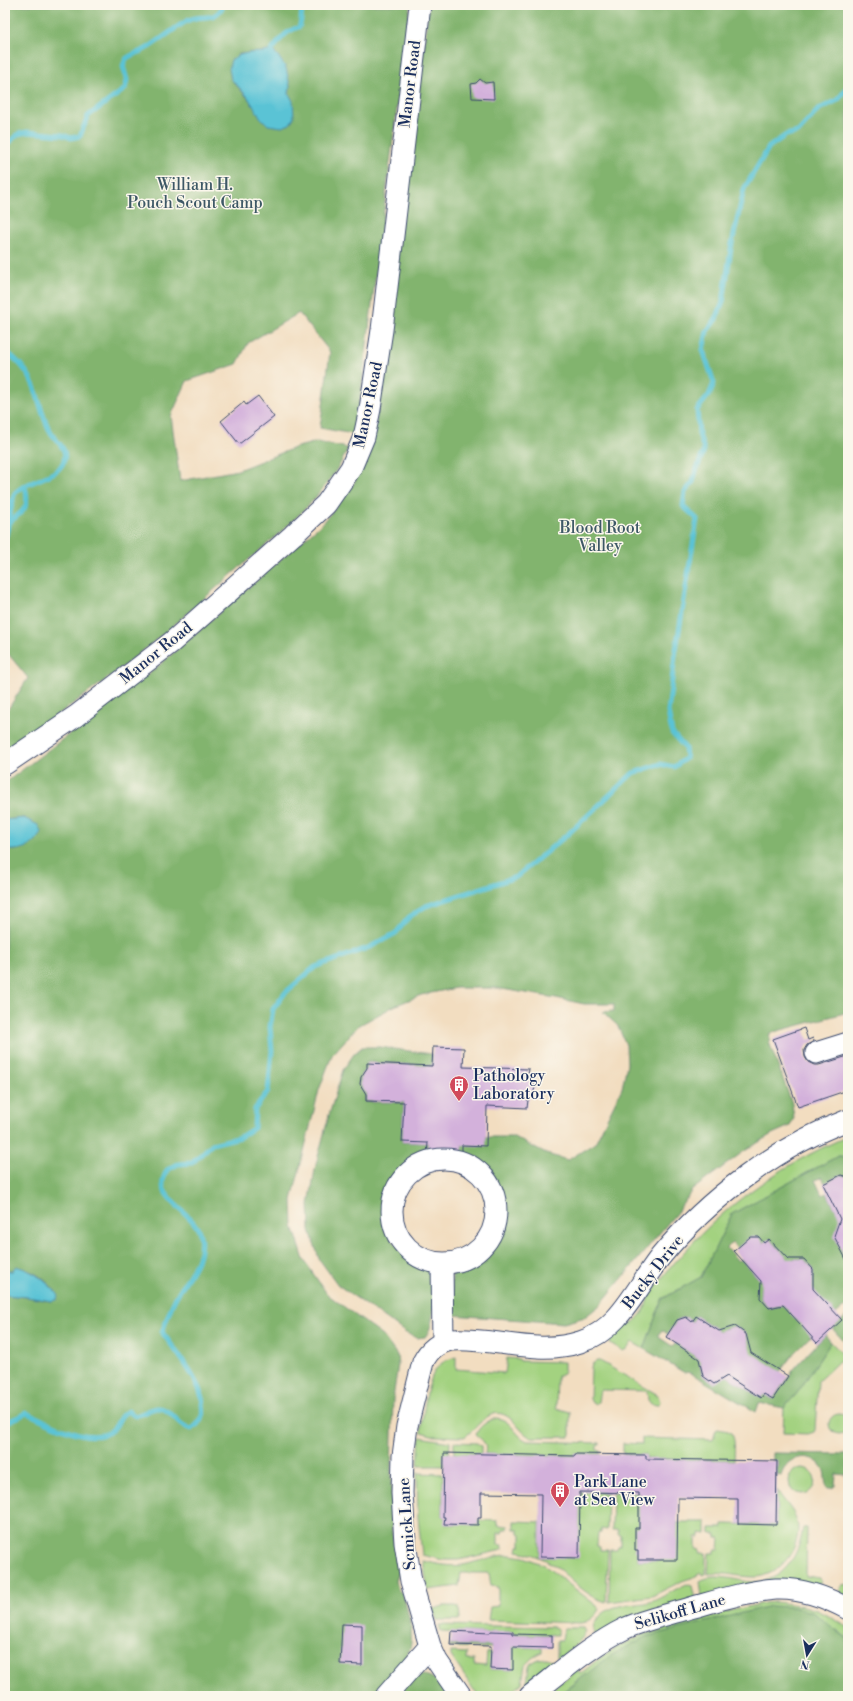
<svg xmlns="http://www.w3.org/2000/svg" width="853" height="1701" viewBox="0 0 853 1701" font-family="'Libre Bodoni',serif">
  <style>
    .green { fill: #a3d280; stroke: #5f806f }
    .forest { fill: #82b46e; stroke: #4e7266; fill-rule: evenodd }
    .water { fill: #5ac3d5; stroke: #3a799a }
    .lines { fill: none; stroke-linecap: round; stroke-linejoin: round }
    .stream { stroke: #5ac3d5; stroke-width: 5 }
    .building { fill: #d3b1db }
    .minor-casing { stroke: #3b496d; stroke-width: 23 }
    .minor { stroke: #fff; stroke-width: 21 }
    .labels { text-anchor: middle; dominant-baseline: central; stroke-width: 3; stroke-linejoin: round; paint-order: stroke }
    .street-label { font-size: 16px; fill: #1b2f5e; stroke: #fbf7ec }
    .park-label { font-size: 16px; fill: #3d5866; stroke: #fbf7ec }
    .poi-label { font-size: 16px; fill: #1b2f5e; stroke: #fbf7ec; text-anchor: start }
  </style>
  <rect width="100%" height="100%" fill="#fbf7ec"/>
  <filter id="ink" filterUnits="userSpaceOnUse"><feTurbulence type="fractalNoise" baseFrequency=".025" numOctaves="2"/><feDisplacementMap in="SourceGraphic" scale="8" xChannelSelector="R" yChannelSelector="G"/><feConvolveMatrix kernelMatrix="1 2 1 2 8 2 1 2 1" color-interpolation-filters="sRGB"/></filter>
  <filter id="wash" filterUnits="userSpaceOnUse"><feTurbulence type="fractalNoise" baseFrequency=".012" numOctaves="4" result="noise"/><feDisplacementMap in="SourceGraphic" scale="16" xChannelSelector="R" yChannelSelector="G"/><feGaussianBlur stdDeviation="0.9" result="paint"/><feColorMatrix in="noise" values="0 0 0 0 0 0 0 0 0 0 0 0 0 0 0 0 0 1.4 0 .05"/><feComposite in="paint" operator="in"/></filter>
  <g filter="url(#wash)">
    <rect width="100%" height="100%" fill="#f2ddc0"/>
    <path class="green" d="M 848,1136 L 848,1157 L 838,1156 L 732,1214 L 701,1277 L 662,1299 L 644,1349 L 632,1342 L 628,1348 L 623,1351 L 610,1343 L 611,1338 L 626,1323 L 629,1326 C 635,1321 642,1315 645,1308 C 647,1304 647,1300 649,1296 C 654,1289 660,1281 665,1274 C 718,1210 772,1169 848,1136 Z
      M 831,1342 L 848,1360 L 843,1365 L 839,1361 L 818,1381 L 815,1430 L 814,1432 L 808,1434 L 783,1433 L 784,1408 L 798,1392 Z
      M 456,1357 L 456,1369 L 505,1373 L 507,1358 L 519,1359 L 520,1361 L 564,1362 L 564,1374 L 557,1376 L 556,1408 L 570,1412 L 570,1437 L 530,1437 C 522,1433 518,1425 511,1419 C 490,1402 479,1428 464,1437 L 435,1436 L 421,1432 C 423,1416 427,1379 437,1368 C 441,1362 449,1359 456,1357 Z
      M 597,1361 L 600,1361 L 658,1395 L 660,1402 L 657,1405 L 651,1404 L 648,1400 L 647,1391 L 600,1390 L 598,1402 L 595,1404 L 592,1403 L 590,1399 L 591,1368 L 592,1364 Z
      M829 1424a10 10 0 1 1 20 0a10 10 0 1 1-20 0Z
      M 497,1418 C 512,1420 514,1435 527,1441 L 600,1443 L 600,1445 L 597,1445 L 597,1450 L 600,1451 L 600,1454 L 575,1454 L 575,1456 L 485,1454 C 487,1444 484,1441 476,1435 C 478,1427 488,1420 497,1418 Z
      M 718,1429 C 721,1430 726,1430 728,1431 C 737,1434 734,1453 734,1460 L 646,1459 L 646,1455 L 623,1454 L 623,1443 L 642,1444 L 642,1438 L 713,1440 L 716,1430 Z
      M 420,1437 L 450,1442 L 449,1454 L 444,1454 L 444,1466 L 418,1466 Z
      M 454,1442 L 477,1443 L 481,1446 L 481,1454 L 454,1454 Z
      M789 1481a13 13 0 1 1 26 0a13 13 0 1 1-26 0Z
      M 417,1473 L 443,1474 L 443,1517 L 445,1517 L 445,1524 L 478,1525 L 478,1520 L 498,1521 L 498,1525 L 508,1526 L 508,1529 L 503,1529 L 502,1533 L 498,1533 L 498,1545 L 502,1545 L 502,1550 L 459,1560 L 443,1560 L 422,1555 L 418,1517 Z
      M 777,1490 C 783,1501 793,1508 797,1521 C 803,1546 780,1577 754,1577 C 738,1577 726,1572 708,1574 L 709,1553 L 715,1553 L 715,1550 L 719,1550 L 720,1538 L 716,1538 L 716,1534 L 711,1534 L 711,1528 L 723,1528 L 723,1524 L 776,1525 Z
      M 580,1492 L 608,1493 L 607,1530 L 601,1529 L 601,1533 L 598,1533 L 597,1546 L 600,1547 L 600,1550 L 608,1550 L 606,1602 C 585,1596 572,1579 555,1566 C 544,1558 531,1553 517,1551 L 518,1546 L 521,1546 L 521,1534 L 518,1533 L 518,1529 L 514,1529 L 514,1521 L 540,1522 L 540,1557 L 578,1558 Z
      M 613,1493 L 639,1493 L 639,1528 L 635,1528 L 635,1550 L 638,1551 L 638,1560 L 676,1560 L 677,1522 L 706,1522 L 706,1534 L 700,1533 L 700,1537 L 696,1537 L 696,1549 L 700,1550 L 700,1553 L 706,1553 L 706,1574 L 703,1575 L 702,1572 L 697,1574 L 697,1576 L 682,1581 L 652,1596 L 609,1602 L 610,1550 L 617,1550 L 618,1547 L 621,1546 L 621,1535 L 618,1534 L 618,1530 L 612,1530 Z
      M 803,1528 L 807,1528 L 806,1576 L 820,1578 L 821,1581 L 820,1584 L 702,1597 L 700,1581 C 714,1572 737,1581 752,1582 C 783,1583 799,1556 803,1528 Z
      M 510,1555 L 524,1557 L 544,1565 L 597,1606 L 599,1609 C 596,1616 588,1622 581,1623 L 488,1620 L 490,1607 L 498,1606 L 498,1587 L 491,1586 L 489,1573 L 461,1573 L 459,1586 L 428,1590 L 423,1561 C 437,1564 449,1567 463,1565 C 479,1562 493,1555 510,1555 Z
      M 687,1584 L 692,1586 L 695,1599 L 623,1620 L 621,1618 L 618,1619 L 619,1622 L 596,1636 L 593,1629 L 594,1623 C 612,1600 625,1608 650,1602 C 663,1598 674,1589 687,1584 Z
      M 848,1584 L 848,1598 L 841,1593 L 840,1588 L 842,1585 Z
      M 775,1602 C 789,1604 803,1605 816,1610 C 827,1615 837,1622 848,1627 L 848,1639 L 837,1630 L 584,1675 L 558,1696 L 542,1696 L 577,1670 L 580,1674 L 605,1654 L 642,1635 L 734,1610 L 765,1603 Z
      M 444,1606 L 455,1606 L 459,1607 L 460,1620 L 437,1620 L 433,1609 Z
      M 439,1625 L 554,1627 L 558,1629 L 558,1635 L 513,1634 L 513,1632 L 491,1631 L 490,1633 L 441,1631 Z
      M 564,1628 L 584,1628 L 586,1632 C 582,1640 565,1657 557,1658 L 557,1640 L 562,1640 Z
      M 450,1645 L 491,1646 L 491,1648 L 450,1647 Z
      M 513,1647 L 542,1648 L 542,1652 L 532,1658 L 525,1665 L 522,1683 L 506,1696 L 478,1696 L 451,1656 L 451,1652 L 466,1653 L 466,1660 L 474,1660 L 474,1665 L 486,1666 L 487,1652 L 491,1653 L 490,1669 L 512,1670 Z
      M 547,1658 L 555,1662 L 555,1667 L 517,1696 L 512,1696 L 526,1685 C 531,1671 522,1660 547,1658 Z"/>
    <path class="forest" d="M 5,5 L 410,5 L 360,399 L 353,434 L 320,428 L 330,352 L 299,313 L 248,343 L 237,364 L 187,381 L 171,416 L 180,481 L 238,470 L 294,448 L 317,442 L 348,448 C 327,498 272,539 232,574 C 203,599 175,625 145,649 C 100,686 53,718 5,751 L 5,714 L 28,678 L 5,650 ZM 265,52 L 290,86 L 289,94 L 253,104 L 231,79 L 239,54 Z
      M 429,5 L 848,5 L 848,1012 L 770,1033 L 769,1042 L 792,1103 L 794,1118 L 790,1126 L 772,1134 L 743,1152 L 692,1190 L 678,1211 L 600,1305 L 585,1317 L 564,1323 L 452,1315 L 452,1272 C 460,1268 471,1264 479,1258 C 500,1242 511,1202 495,1180 C 486,1168 474,1160 462,1152 L 462,1145 L 486,1137 L 514,1137 L 546,1154 L 568,1160 L 595,1143 L 622,1088 L 627,1064 L 626,1045 L 618,1026 L 603,1012 L 614,1011 L 614,1004 L 584,1004 L 556,998 L 496,988 L 456,988 L 421,995 L 394,1006 L 358,1026 L 332,1055 L 319,1090 L 292,1200 L 293,1226 L 304,1260 L 327,1294 L 383,1336 L 397,1355 L 398,1364 L 393,1399 L 391,1469 L 392,1532 L 399,1573 L 396,1580 L 398,1590 L 403,1594 C 407,1610 413,1627 411,1643 C 409,1662 386,1682 374,1696 L 5,1696 L 5,1295 L 27,1297 L 51,1301 L 58,1294 C 40,1275 33,1266 5,1272 L 5,853 L 8,850 L 16,850 L 24,818 L 5,820 L 5,783 L 156,668 L 325,521 L 354,483 L 374,437 Z
      M 362,1047 L 379,1047 L 432,1054 L 432,1066 L 367,1062 L 367,1069 C 359,1076 358,1085 366,1093 L 366,1102 L 404,1102 L 402,1142 L 427,1143 L 427,1150 L 410,1160 L 397,1175 L 388,1194 L 386,1222 L 392,1240 L 406,1254 L 432,1268 C 432,1288 438,1321 425,1337 L 417,1338 L 406,1333 L 338,1285 L 319,1259 L 310,1230 L 309,1204 L 316,1164 L 329,1115 L 343,1070 L 354,1054 Z
      M 838,1156 L 848,1157 L 848,1177 L 841,1175 L 833,1179 L 831,1185 L 827,1187 L 822,1177 L 815,1180 L 822,1195 L 827,1193 L 843,1223 L 848,1248 L 848,1304 L 828,1320 L 807,1283 L 813,1278 L 813,1269 L 804,1259 L 793,1259 L 790,1262 L 770,1239 L 764,1243 L 741,1252 L 732,1243 L 727,1248 L 738,1261 L 741,1259 L 764,1284 L 761,1288 L 760,1298 L 769,1308 L 783,1305 L 815,1332 L 794,1353 L 775,1378 L 745,1349 L 748,1343 L 746,1334 L 735,1326 L 724,1329 L 722,1333 L 696,1316 L 692,1322 L 685,1317 L 677,1320 C 671,1328 676,1331 672,1337 L 662,1330 L 657,1336 L 672,1346 L 675,1343 L 703,1361 L 700,1366 L 703,1376 L 714,1383 L 727,1376 L 761,1398 L 764,1394 L 773,1399 L 794,1369 L 825,1335 L 831,1342 L 798,1392 L 784,1408 L 759,1403 L 756,1412 L 692,1374 L 687,1372 L 685,1373 L 644,1349 L 662,1299 L 701,1277 L 732,1214 Z
      M 848,1315 L 848,1346 L 832,1328 Z
      M 773,1453 L 848,1454 L 848,1475 L 836,1474 L 835,1486 L 832,1488 L 828,1488 C 823,1482 827,1474 822,1467 C 810,1450 786,1457 781,1476 L 777,1475 L 777,1461 L 773,1461 Z
      M 770,1606 L 792,1607 L 812,1612 L 848,1639 L 848,1696 L 558,1696 L 610,1656 L 645,1637 Z
      M 421,1674 C 436,1677 441,1684 449,1696 L 392,1696 L 410,1679 Z"/>
    <path class="water" d="M 272,50 L 278,56 L 286,68 L 290,86 L 289,94 L 293,101 L 294,117 L 290,124 L 282,127 L 268,125 L 260,117 L 247,96 L 231,79 L 229,68 L 231,60 C 245,49 256,55 272,50 Z
      M 24,818 L 38,825 L 41,832 C 35,846 23,851 8,850 L 5,853 L 5,820 Z
      M 16,1266 C 36,1272 44,1280 58,1294 L 57,1300 L 51,1301 L 27,1297 L 5,1295 L 5,1272 L 12,1271 Z"/>
    <g class="lines">
      <path class="stream" d="M 272,50 C 282,38 284,32 299,27 C 303,19 300,13 303,5
        M 5,146 L 18,134 L 27,132 L 63,135 L 71,138 L 80,136 L 88,116 L 125,89 L 127,80 L 123,66 C 124,63 125,60 127,58 C 134,53 142,52 149,47 C 162,39 174,28 187,21 C 203,12 212,25 224,5
        M 5,351 C 12,356 19,362 25,370 C 39,388 39,412 50,431 C 55,441 68,448 64,460 C 59,479 27,479 15,493 C 11,499 9,528 5,538
        M 5,501 L 13,501
        M 9,522 C 25,511 30,506 25,486
        M 5,1423 L 27,1413 C 48,1422 92,1447 112,1430 C 120,1424 117,1416 128,1411 L 135,1416 C 142,1414 150,1409 157,1408 C 172,1407 177,1427 192,1429 C 225,1406 177,1354 162,1332 C 166,1322 169,1311 174,1301 C 184,1279 205,1262 200,1235 C 197,1216 160,1200 163,1181 C 163,1177 166,1173 167,1170 L 178,1164 L 192,1163 L 212,1144 L 240,1137 L 254,1128 L 255,1109 L 268,1091 L 272,1051 L 270,1027 L 273,1009 L 285,993 L 315,967 L 370,947 L 396,933 L 409,917 L 426,906 L 516,877 L 569,833 L 633,773 L 660,764 L 674,767 L 686,758 L 685,748 L 672,733 L 668,712 L 675,656 L 697,519 L 683,506 L 685,492 L 693,482 L 696,471 L 704,450 L 699,434 L 697,410 L 709,395 L 714,383 L 703,350 L 707,331 L 716,319 L 723,302 L 731,248 L 744,189 L 769,147 L 786,135 L 798,132 L 819,109 L 838,100 L 848,86"/>
    </g>
    <g id="blocks">
      <path class="building" d="M 480,79 L 485,83 L 493,82 L 494,99 L 472,98 L 471,84 L 476,83 Z
        M 258,396 L 274,417 L 239,444 L 221,421 L 244,402 L 246,405 Z
        M 804,1028 L 808,1040 L 813,1038 L 814,1041 L 807,1045 L 804,1050 L 805,1057 L 808,1062 L 814,1065 L 819,1065 L 848,1056 L 848,1090 L 798,1107 L 773,1039 Z
        M 433,1047 L 464,1048 L 463,1067 L 529,1069 L 528,1075 L 535,1085 L 534,1092 L 528,1100 L 527,1108 L 487,1106 L 486,1146 L 462,1145 L 462,1156 L 427,1155 L 428,1143 L 402,1142 L 404,1102 L 366,1101 L 366,1094 L 360,1084 L 361,1077 L 367,1068 L 367,1063 L 432,1066 Z
        M 841,1175 L 848,1177 L 848,1263 L 834,1236 L 840,1219 L 823,1184 Z
        M 750,1237 L 759,1237 L 764,1243 L 769,1239 L 788,1259 L 804,1259 L 813,1269 L 813,1289 L 842,1320 L 817,1343 L 783,1305 L 769,1308 L 760,1298 L 761,1281 L 734,1251 Z
        M 696,1316 L 719,1331 L 735,1326 L 746,1334 L 751,1353 L 788,1376 L 773,1399 L 764,1394 L 761,1398 L 727,1376 L 714,1384 L 703,1376 L 699,1359 L 666,1337 L 677,1320 L 686,1317 L 692,1322 Z
        M 444,1453 L 575,1456 L 575,1454 L 646,1455 L 646,1459 L 777,1461 L 776,1525 L 738,1524 L 738,1499 L 678,1498 L 677,1560 L 638,1560 L 638,1551 L 635,1551 L 635,1528 L 639,1528 L 639,1493 L 580,1492 L 579,1558 L 540,1557 L 541,1494 L 481,1493 L 481,1518 L 478,1518 L 478,1525 L 444,1524 L 445,1517 L 443,1517 Z
        M 342,1624 L 362,1625 L 362,1665 L 340,1664 Z
        M 451,1631 L 490,1633 L 491,1631 L 513,1632 L 513,1634 L 552,1635 L 552,1648 L 513,1647 L 513,1670 L 490,1669 L 491,1646 L 450,1645 Z"/>
    </g>
  </g>
  <g filter="url(#ink)">
    <use href="#blocks" fill-opacity="0" stroke="#3b496d" stroke-width="1"/>
    <g class="lines">
      <defs>
        <path id="minor" d="M 5,764 L 76,716 L 172,642 L 293,535 L 326,504 L 351,468 L 364,437 L 370,409 L 382,330 L 420,5
          M 816,1053 L 848,1043
          M392 1211a52 52 0 1 1 104 0a52 52 0 1 1-104 0Z
          M 442,1263 L 443,1342
          M 386,1696 L 430,1646
          M 461,1696 L 437,1661 L 430,1646 L 411,1581 L 405,1543 L 402,1493 L 403,1456 L 407,1426 L 423,1362 C 429,1350 437,1343 451,1340 C 493,1337 538,1356 580,1342 C 620,1330 637,1286 661,1256 C 708,1199 778,1146 848,1120
          M 530,1696 C 561,1672 591,1645 626,1628 C 646,1619 667,1615 687,1609 C 716,1601 746,1591 776,1589 C 801,1588 826,1597 848,1609"/>
      </defs>
      <use href="#minor" class="minor-casing"/>
      <use href="#minor" class="minor"/>
    </g>
  </g>
  <defs>
    <symbol id="building-pin" viewBox="-11 -11 22 30"><path d="M0 17L-7.5 6A9.5 9.5 0 1 1 7.5 6Z" fill="#d1495b" stroke="#fbf7ec"/><path d="M-4-6H4V6H1V3H-1V6H-4ZM-2.5-4.3h1.7v1.8h-1.7ZM.8-4.3h1.7v1.8H.8ZM-2.5-1h1.7V.8h-1.7ZM.8-1h1.7V.8H.8Z" fill="#fff"/></symbol>
  </defs>
  <g fill-rule="evenodd">
    <use href="#building-pin" x="448" y="1074" width="22" height="30"/>
    <use href="#building-pin" x="549" y="1480" width="22" height="30"/>
  </g>
  <g class="labels">
    <g class="street-label">
      <text transform="translate(410 84) rotate(-83)">Manor Road</text>
      <text transform="translate(368 405) rotate(-78)">Manor Road</text>
      <text transform="translate(156 653) rotate(-39)">Manor Road</text>
      <text transform="translate(653 1272) rotate(-52)">Bucky Drive</text>
      <text transform="translate(407 1524) rotate(-94)">Scmick Lane</text>
      <text transform="translate(680 1612) rotate(-16)">Selikoff Lane</text>
    </g>
    <g class="park-label">
      <text x="195" y="185">William H.<tspan x="195" dy="18">Pouch Scout Camp</tspan></text>
      <text x="600" y="528">Blood Root<tspan x="600" dy="18">Valley</tspan></text>
    </g>
    <g class="poi-label">
      <text x="473" y="1076">Pathology<tspan x="473" dy="18">Laboratory</tspan></text>
      <text x="574" y="1482">Park Lane<tspan x="574" dy="18">at Sea View</tspan></text>
    </g>
  </g>
  <rect width="853" height="1701" fill="none" stroke="#fbf7ec" stroke-width="20"/>
  <g transform="translate(807 1655) rotate(191)" stroke="#fbf7ec" stroke-width="3" paint-order="stroke">
  <path d="M0-3L7 15L0 10L-7 15Z" fill="#1b2f5e"/>
  <text y="-6" font-size="11" font-weight="bold" text-anchor="middle" fill="#1b2f5e">N</text>
  </g>
</svg>
